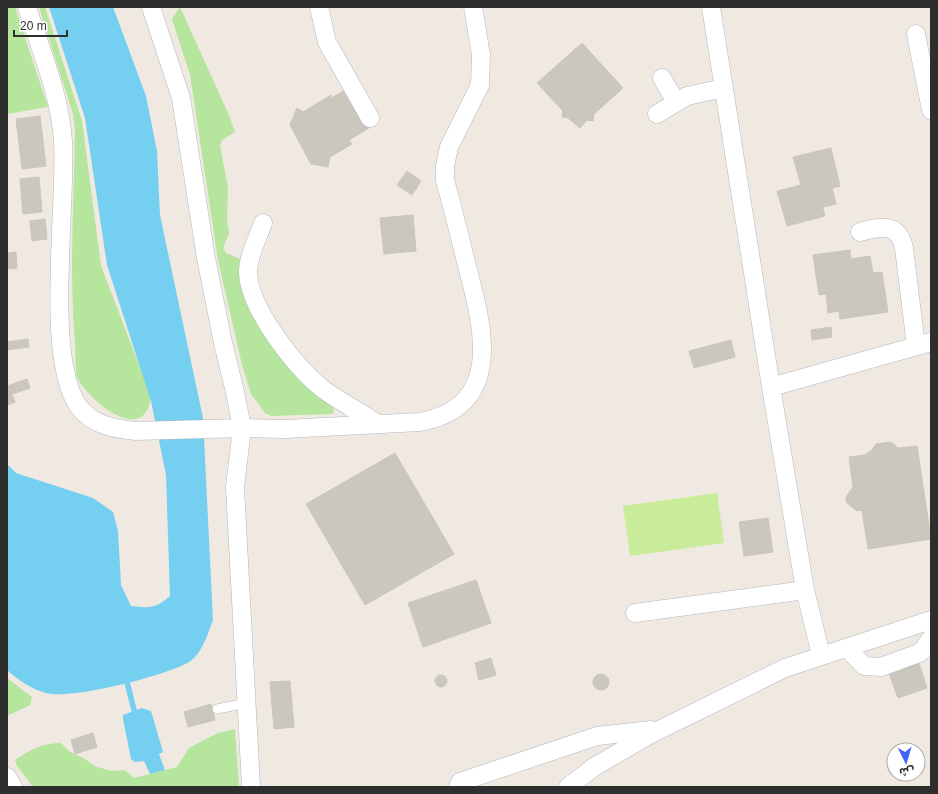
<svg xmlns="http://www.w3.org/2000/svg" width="938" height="794" viewBox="0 0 938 794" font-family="Arial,'Noto Sans Arabic',sans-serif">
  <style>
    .green { fill: #b6e59e }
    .pitch { fill: #c9ec9a }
    .water { fill: #75cff0 }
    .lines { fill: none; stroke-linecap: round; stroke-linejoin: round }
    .stream { stroke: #75cff0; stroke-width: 5.5 }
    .building { fill: #cbc7bf; stroke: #cbc5ba }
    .service-casing { stroke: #b4b7c1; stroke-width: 10 }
    .minor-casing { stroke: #b4b7c1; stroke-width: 19 }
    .service { stroke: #fff; stroke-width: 9 }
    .minor { stroke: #fff; stroke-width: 18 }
  </style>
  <rect width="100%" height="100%" fill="#efe9e1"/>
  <path class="green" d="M 7,7 L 15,7 L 48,107 L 7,114 Z
    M 39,7 L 45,7 L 82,121 L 101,266 L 150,393 C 151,401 150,404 147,410 C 133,438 86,396 78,379 C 74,370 76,354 75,343 C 69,272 74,201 75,130 L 73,114 Z
    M 180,7 L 228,113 L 235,132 L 222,140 L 220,146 L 228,188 L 227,220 L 229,233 L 223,248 L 226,253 L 240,259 L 242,287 L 298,377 L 333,408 L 334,411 L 332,414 L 271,416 L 265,413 L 251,394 L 242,365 L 218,260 L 190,75 L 172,19 Z
    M 7,678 L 32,697 L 30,705 L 7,716 Z
    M 235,729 L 239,787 L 33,787 L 17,766 L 15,760 C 29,750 43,743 61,743 L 70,752 L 85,759 L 94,766 L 112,771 L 125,770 L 134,778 L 177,767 L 189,748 L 218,733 Z"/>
  <path class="pitch" d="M 717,493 L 724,543 L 630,556 L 623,506 Z"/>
  <path class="water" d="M 49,7 L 113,7 L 146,96 L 157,151 L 160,215 L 203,418 L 213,620 C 208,633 202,654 189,662 C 165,676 71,700 46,693 C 31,689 18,680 7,670 L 7,464 L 16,473 L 93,498 L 113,512 L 118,531 L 121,585 L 131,606 C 149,608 155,609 170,596 L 166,475 L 151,401 L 107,265 L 85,118 Z
    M 142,708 L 151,711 L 163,752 L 159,754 L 165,770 L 150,774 L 144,761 L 135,762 L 131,759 L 123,719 L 123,715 Z"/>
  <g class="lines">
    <path class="stream" d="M 127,682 L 134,710"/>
  </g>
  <path class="building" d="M 582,43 L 623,88 L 594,114 L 593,121 L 587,120 L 580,128 L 568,118 L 562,117 L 563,111 L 537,83 Z
    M 345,90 L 369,128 L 349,140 L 352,144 L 330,157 L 328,167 L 311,164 L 290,125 L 297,108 L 303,112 L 331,95 L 332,98 Z
    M 40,116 L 46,166 L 22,169 L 16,119 Z
    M 831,148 L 840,186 L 818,192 L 825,216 L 787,226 L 777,191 L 801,185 L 793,157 Z
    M 407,171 L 421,181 L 412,195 L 397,185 Z
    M 39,177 L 42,212 L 23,214 L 20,179 Z
    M 832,188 L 836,204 L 823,207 L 818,192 Z
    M 413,215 L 416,251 L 384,254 L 380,218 Z
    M 45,219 L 47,239 L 32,241 L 30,221 Z
    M 850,250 L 851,259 L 870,256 L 873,273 L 882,272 L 888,312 L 840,319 L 839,311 L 828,313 L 826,294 L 819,295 L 813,255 Z
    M 16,252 L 17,268 L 7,269 L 7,253 Z
    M 831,327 L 832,337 L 812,340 L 811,330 Z
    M 28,339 L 29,347 L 7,350 L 7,342 Z
    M 731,340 L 735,357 L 694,368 L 689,351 Z
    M 27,379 L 30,388 L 7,396 L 7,386 Z
    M 12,395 L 15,402 L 7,405 L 7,396 Z
    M 891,442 L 898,448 L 917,446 L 931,539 L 868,549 L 862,510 L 857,511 L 846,502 L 846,497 L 853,487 L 849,457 L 865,455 L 872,450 L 876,444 Z
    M 395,453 L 454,554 L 365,605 L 306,504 Z
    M 768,518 L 773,552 L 744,556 L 739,522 Z
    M 476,580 L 491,623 L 423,647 L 408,603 Z
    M 491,658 L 496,675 L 479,680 L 475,663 Z
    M 919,663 L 927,688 L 898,698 L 889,673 Z
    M593 682a8 8 0 1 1 16 0a8 8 0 1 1-16 0Z
    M435 681a6 6 0 1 1 12 0a6 6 0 1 1-12 0Z
    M 290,681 L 294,727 L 274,729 L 270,682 Z
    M 211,704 L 215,720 L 188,727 L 184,712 Z
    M 93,733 L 97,747 L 75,754 L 71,740 Z"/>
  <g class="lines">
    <defs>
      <path id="service" d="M 217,709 L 247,703"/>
      <path id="minor" d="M 27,7 C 41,51 60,95 63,141 C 67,205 44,360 79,407 C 92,425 115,429 136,431 L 242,428 L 235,392 L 223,343 L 206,258 L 181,98 L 151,7
        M 319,7 L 327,42 L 370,118
        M 711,7 L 771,387 L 805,590 L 821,655
        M 916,34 L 931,110
        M 662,78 L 676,102
        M 657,114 L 687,96 L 724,88
        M 263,223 C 258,238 248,256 248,272 C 249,309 296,368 324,390 C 341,402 360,412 378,424
        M 860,232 C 880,227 898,221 904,248 L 916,346
        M 771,387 L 931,342
        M 635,613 L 805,590
        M 847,648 L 864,666 L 881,667 L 919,653 L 923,650 L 931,638
        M 7,777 L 13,787
        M 251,787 L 235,487 L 242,428 L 285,429 L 420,422 C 505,406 483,327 467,266 C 460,237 453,209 445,180 L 445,166 L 449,147 L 480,85 L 481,55 L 473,7
        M 458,787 L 460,782 L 597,736 L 651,730
        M 568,787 L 594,767 L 649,735 L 785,668 L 931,620"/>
    </defs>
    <use href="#service" class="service-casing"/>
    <use href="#minor" class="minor-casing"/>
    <use href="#service" class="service"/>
    <use href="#minor" class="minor"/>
  </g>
  <rect width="938" height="794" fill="none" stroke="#2e2e2e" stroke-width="16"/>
  <g transform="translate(906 762) rotate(175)"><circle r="19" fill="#ffffff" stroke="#ababab"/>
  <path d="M0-3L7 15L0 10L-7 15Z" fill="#4264fb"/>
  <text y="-6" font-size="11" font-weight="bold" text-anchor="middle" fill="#2e2e2e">ش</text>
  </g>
  <path d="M14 30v6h53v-6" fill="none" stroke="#2e2e2e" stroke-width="2"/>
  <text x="20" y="30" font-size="12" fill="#2e2e2e" stroke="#ffffff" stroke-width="3" paint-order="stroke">20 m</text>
</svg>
